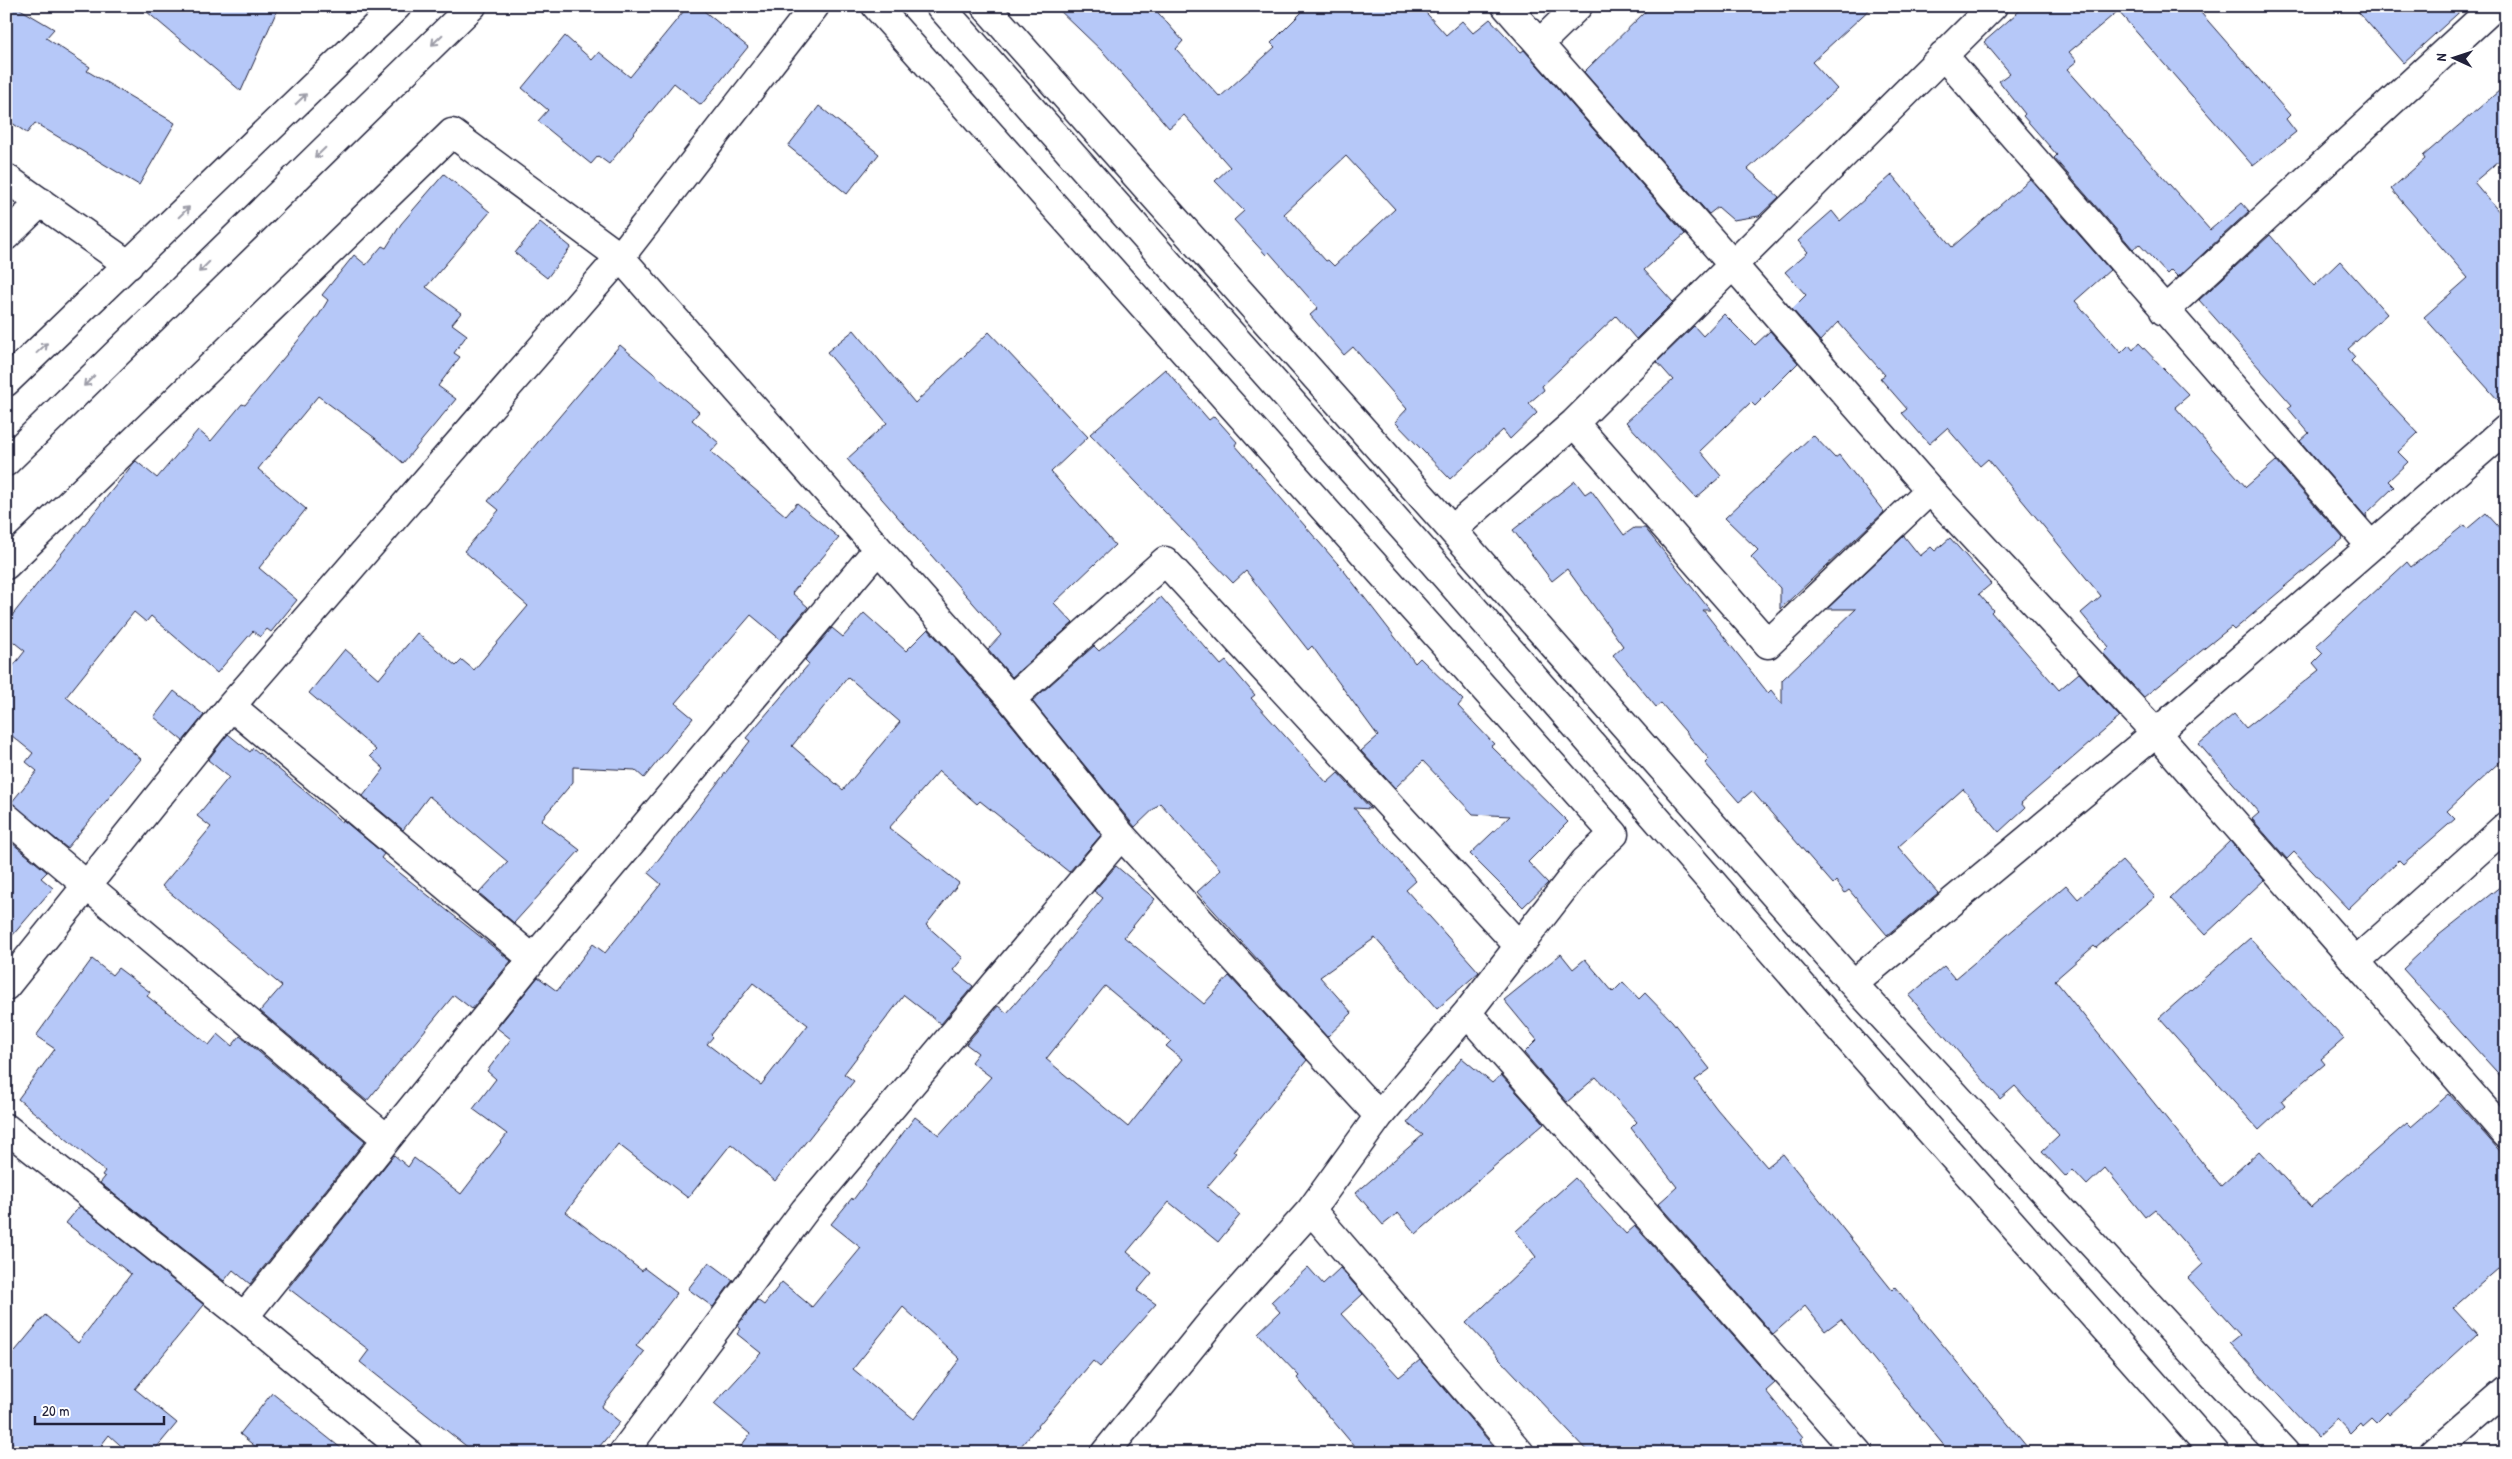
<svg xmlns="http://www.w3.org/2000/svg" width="2512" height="1459" viewBox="0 0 2512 1459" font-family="'Patrick Hand',sans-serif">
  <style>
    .building { fill: #b6c8f8; stroke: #22223b; fill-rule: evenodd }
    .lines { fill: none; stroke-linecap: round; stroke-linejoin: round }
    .minor-casing { stroke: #22223b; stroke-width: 31 }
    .minor { stroke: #fff; stroke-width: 28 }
    .oneway { stroke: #9c9ca7 }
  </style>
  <rect width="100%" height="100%" fill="#fff"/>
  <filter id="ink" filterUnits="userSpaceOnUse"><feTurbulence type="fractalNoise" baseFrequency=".02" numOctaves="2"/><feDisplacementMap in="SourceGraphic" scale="10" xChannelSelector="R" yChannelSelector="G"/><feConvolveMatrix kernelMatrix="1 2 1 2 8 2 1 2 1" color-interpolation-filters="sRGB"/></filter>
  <g filter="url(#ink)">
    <path class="building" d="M 6,6 L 15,6 L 54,29 L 46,38 L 90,67 L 87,71 L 175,123 L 139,185 L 35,123 L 27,133 L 6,119 Z
      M 140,6 L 279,6 L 241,91 Z
      M 688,6 L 698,6 L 748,47 L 701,105 L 674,83 L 609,164 L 598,156 L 591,164 L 538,121 L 548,110 L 522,88 L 565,36 L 592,60 L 599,52 L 630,77 Z
      M 1055,6 L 1152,6 L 1183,41 L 1176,49 L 1220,97 L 1275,47 L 1271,43 L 1308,6 L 1420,6 L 1446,35 L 1462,21 L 1473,33 L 1490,19 L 1521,52 L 1524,50 L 1685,234 L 1644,270 L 1673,302 L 1636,339 L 1616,316 L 1542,386 L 1544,390 L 1529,403 L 1537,413 L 1510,439 L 1503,430 L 1450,479 L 1395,422 L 1407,409 L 1353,347 L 1344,355 L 1310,315 L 1318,308 L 1269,252 L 1266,255 L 1234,220 L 1244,211 L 1215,181 L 1230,167 L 1184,115 L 1169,128 L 1104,53 ZM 1346,156 L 1395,209 L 1334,266 L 1328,260 L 1326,261 L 1284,214 Z
      M 1651,6 L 1873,6 L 1812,62 L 1837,89 L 1748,169 L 1779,197 L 1759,216 L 1733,220 L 1718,207 L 1709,214 L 1584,72 Z
      M 2025,6 L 2195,6 L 2290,115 L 2286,119 L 2296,132 L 2253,166 L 2118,11 L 2069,52 L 2077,61 L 2067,69 L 2210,230 L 2242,203 L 2249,211 L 2178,277 L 2171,270 L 2167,274 L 2139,244 L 2133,249 L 2054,158 L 2057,155 L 2023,116 L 2025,114 L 1999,81 L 2010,73 L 1984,42 Z
      M 2353,6 L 2466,6 L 2403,63 Z
      M 2506,85 L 2506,155 L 2474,182 L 2506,220 L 2506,409 L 2424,317 L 2468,278 L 2391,189 L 2425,159 L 2423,156 Z
      M 819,106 L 879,154 L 847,194 L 788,146 Z
      M 444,174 L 490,212 L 426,287 L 461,313 L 452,324 L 467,335 L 454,353 L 460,357 L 438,386 L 456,399 L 403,463 L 375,438 L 318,396 L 258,469 L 306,509 L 259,568 L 297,600 L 271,632 L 267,629 L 260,637 L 253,631 L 217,673 L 151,616 L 146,622 L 134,612 L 66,697 L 141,759 L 67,848 L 11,803 L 37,771 L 26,762 L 33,753 L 6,731 L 6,675 L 25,651 L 6,636 L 6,623 L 133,464 L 136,461 L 157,478 L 198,430 L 211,441 L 242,404 L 245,405 L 319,315 L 328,300 L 322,295 L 354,255 L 366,265 L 382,246 L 386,248 L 401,224 Z
      M 1892,175 L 1952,247 L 2030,179 L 2110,270 L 2075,301 L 2121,353 L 2129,345 L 2133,350 L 2139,343 L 2189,395 L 2175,407 L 2246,487 L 2276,461 L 2343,538 L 2234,630 L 2231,627 L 2144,697 L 2103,653 L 2109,647 L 2081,613 L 2101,596 L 1988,459 L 1980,466 L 1947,428 L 1929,444 L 1902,413 L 1907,409 L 1880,378 L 1885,375 L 1838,322 L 1820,341 L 1792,309 L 1806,295 L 1785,272 L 1808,252 L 1798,241 L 1832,211 L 1840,221 Z
      M 540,222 L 571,247 L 547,278 L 515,253 Z
      M 2270,235 L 2314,286 L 2340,261 L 2387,314 L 2348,349 L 2355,357 L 2351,361 L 2418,433 L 2398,452 L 2408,462 L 2388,481 L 2394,487 L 2366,514 L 2367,518 L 2300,441 L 2309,433 L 2288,408 L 2292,405 L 2199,300 Z
      M 1724,314 L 1755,345 L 1770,331 L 1798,363 L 1755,406 L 1751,402 L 1700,451 L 1721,476 L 1696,498 L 1626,422 L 1673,380 L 1657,362 L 1694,326 L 1703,336 Z
      M 854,330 L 915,403 L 989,332 L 1088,437 L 1051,472 L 1115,545 L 1054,603 L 1073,623 L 1012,677 L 988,649 L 1001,635 L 847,459 L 887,423 L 827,352 Z
      M 620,345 L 699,412 L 692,420 L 719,443 L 711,452 L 786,516 L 797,503 L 839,538 L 792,593 L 808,607 L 781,640 L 751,615 L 675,703 L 693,718 L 644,778 L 635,770 L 573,767 L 573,782 L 541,820 L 580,850 L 514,923 L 479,893 L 508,862 L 429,796 L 403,830 L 363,796 L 384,769 L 370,756 L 376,750 L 309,693 L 345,649 L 379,679 L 417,633 L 456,666 L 462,660 L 474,670 L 528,606 L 464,551 L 499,510 L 488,501 Z
      M 1165,369 L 1209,420 L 1214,416 L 1237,442 L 1235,445 L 1344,571 L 1415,663 L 1420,658 L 1463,700 L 1458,706 L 1494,744 L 1491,746 L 1568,822 L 1528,862 L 1548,883 L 1523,907 L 1470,854 L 1510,816 L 1473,814 L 1423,761 L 1395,788 L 1361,751 L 1378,736 L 1312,646 L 1308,650 L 1246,571 L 1233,583 L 1090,434 Z
      M 1813,435 L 1835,458 L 1839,455 L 1884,512 L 1780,609 L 1780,588 L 1751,557 L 1758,550 L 1725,518 Z
      M 1575,481 L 1585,494 L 1591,490 L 1624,535 L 1634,528 L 1645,528 L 1710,610 L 1703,610 L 1768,693 L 1771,690 L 1782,704 L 1782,680 L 1856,609 L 1827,609 L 1904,536 L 1920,556 L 1931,547 L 1935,551 L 1950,538 L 1991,584 L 1979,594 L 1993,610 L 1991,612 L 2059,690 L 2079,673 L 2120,717 L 2021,803 L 2025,808 L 1999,832 L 1963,789 L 1898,847 L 1938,893 L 1887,935 L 1849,890 L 1845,893 L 1836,881 L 1833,884 L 1752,791 L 1739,802 L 1705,763 L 1709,759 L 1661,703 L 1656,707 L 1613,655 L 1623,646 L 1567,569 L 1552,581 L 1513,530 Z
      M 2486,513 L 2506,535 L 2506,756 L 2447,811 L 2455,819 L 2403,864 L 2399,860 L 2348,909 L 2294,852 L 2287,859 L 2252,819 L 2259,813 L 2199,744 L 2234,714 L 2246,728 L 2319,670 L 2313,663 L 2323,653 L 2316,646 L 2407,562 L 2411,567 L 2464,525 L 2467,529 Z
      M 1161,597 L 1221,665 L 1226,661 L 1255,695 L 1251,698 L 1327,783 L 1338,773 L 1371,809 L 1354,808 L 1416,881 L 1406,890 L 1479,972 L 1437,1009 L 1375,938 L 1320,977 L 1352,1013 L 1327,1037 L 1197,892 L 1221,870 L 1160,803 L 1135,827 L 1032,701 L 1094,646 L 1099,651 Z
      M 864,613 L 906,651 L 928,629 L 999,709 L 1101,835 L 1069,872 L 980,801 L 977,804 L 939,771 L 889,828 L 959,883 L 926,925 L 963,958 L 953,970 L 973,986 L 941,1024 L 904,995 L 844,1074 L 854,1081 L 775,1181 L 731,1144 L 688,1198 L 618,1144 L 566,1212 L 642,1271 L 644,1268 L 677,1293 L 636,1346 L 644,1352 L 601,1407 L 620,1422 L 594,1453 L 475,1453 L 360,1362 L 369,1350 L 288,1288 L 394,1155 L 408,1167 L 414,1158 L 461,1194 L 507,1134 L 473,1109 L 496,1079 L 487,1071 L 511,1039 L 497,1028 L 538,977 L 557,991 L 593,944 L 605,953 L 661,884 L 648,873 L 750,741 L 746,738 L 809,664 L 805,660 L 832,628 L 843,637 ZM 848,677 L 900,722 L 843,790 L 792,746 ZM 753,983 L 808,1025 L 761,1085 L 707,1044 L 713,1037 L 711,1035 Z
      M 174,691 L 204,715 L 183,741 L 154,717 Z
      M 228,734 L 250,752 L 253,748 L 342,822 L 343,820 L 384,854 L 381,858 L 511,961 L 472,1009 L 454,995 L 367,1101 L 260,1011 L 282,986 L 162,886 L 211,827 L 197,816 L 229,777 L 208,760 Z
      M 6,838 L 47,872 L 41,878 L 53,888 L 6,943 Z
      M 2230,841 L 2264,880 L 2205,935 L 2170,898 Z
      M 2122,861 L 2155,897 L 2096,948 L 2094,946 L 2055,980 L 2221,1186 L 2259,1151 L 2311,1207 L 2407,1123 L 2411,1127 L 2449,1094 L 2506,1158 L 2506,1262 L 2453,1308 L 2477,1334 L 2389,1415 L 2387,1412 L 2376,1423 L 2371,1418 L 2362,1426 L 2360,1423 L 2350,1433 L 2337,1419 L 2317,1437 L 2230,1343 L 2240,1335 L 2188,1278 L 2203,1264 L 2155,1209 L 2145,1217 L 2105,1168 L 2087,1185 L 2073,1170 L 2066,1177 L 2042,1151 L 2059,1135 L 2015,1086 L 2000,1099 L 1909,996 L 1944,966 L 1955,979 L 2066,885 L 2078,899 Z
      M 1116,866 L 1155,899 L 1124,937 L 1204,1004 L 1229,976 L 1307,1060 L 1233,1151 L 1236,1153 L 1207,1187 L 1240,1215 L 1218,1242 L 1169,1202 L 1127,1252 L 1152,1273 L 1137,1291 L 1156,1304 L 1100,1367 L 1093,1361 L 1015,1453 L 736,1453 L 750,1434 L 714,1404 L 761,1353 L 737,1334 L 741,1329 L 737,1326 L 757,1300 L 764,1305 L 782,1282 L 812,1307 L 861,1248 L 831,1224 L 852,1198 L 853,1200 L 915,1117 L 939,1135 L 991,1077 L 971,1062 L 978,1053 L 966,1044 L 998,1006 L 1007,1013 L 1045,969 L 1103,898 L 1094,891 ZM 1105,986 L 1171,1041 L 1166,1046 L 1182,1059 L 1128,1127 L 1046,1059 ZM 903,1307 L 960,1359 L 914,1419 L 853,1369 Z
      M 2506,882 L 2506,1082 L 2403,969 L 2439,935 Z
      M 2250,938 L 2344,1039 L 2321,1059 L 2325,1064 L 2281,1101 L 2285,1106 L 2259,1130 L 2159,1018 Z
      M 1561,954 L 1573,969 L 1585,959 L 1613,992 L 1623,982 L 1639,999 L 1645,993 L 1672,1021 L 1710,1069 L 1695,1080 L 1717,1109 L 1767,1167 L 1783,1154 L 1892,1290 L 1895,1287 L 2032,1453 L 1950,1453 L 1841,1319 L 1825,1331 L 1805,1306 L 1773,1334 L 1658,1204 L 1677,1187 L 1631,1128 L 1637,1122 L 1596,1077 L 1567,1102 L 1524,1053 L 1537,1040 L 1504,1000 Z
      M 92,959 L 112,975 L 118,968 L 150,992 L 147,996 L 209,1045 L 218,1034 L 232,1046 L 240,1036 L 365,1141 L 250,1284 L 233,1270 L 224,1281 L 100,1183 L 105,1177 L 102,1175 L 105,1171 L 18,1099 L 55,1049 L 36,1036 Z
      M 1462,1058 L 1492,1083 L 1501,1075 L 1544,1123 L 1416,1234 L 1398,1213 L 1383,1225 L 1356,1193 L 1423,1135 L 1407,1123 Z
      M 1575,1178 L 1626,1234 L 1635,1226 L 1775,1383 L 1766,1391 L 1803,1437 L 1800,1439 L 1810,1453 L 1589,1453 L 1466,1323 L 1536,1257 L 1516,1231 Z
      M 80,1206 L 204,1305 L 135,1389 L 177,1423 L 152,1453 L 129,1453 L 109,1435 L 95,1453 L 25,1453 L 6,1438 L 6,1362 L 45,1315 L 78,1343 L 131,1274 L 66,1223 Z
      M 709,1262 L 733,1280 L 713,1307 L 688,1289 Z
      M 1308,1267 L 1323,1284 L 1340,1268 L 1363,1294 L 1341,1314 L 1399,1377 L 1420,1360 L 1499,1453 L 1360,1453 L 1297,1378 L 1299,1376 L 1258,1333 L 1280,1312 L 1271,1302 Z
      M 272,1393 L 347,1453 L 263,1453 L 240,1434 Z"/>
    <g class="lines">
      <defs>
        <path id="minor" d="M 876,6 L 1614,834 L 1585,861 L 1467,1013 L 1379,1116 L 1311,1210 L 1217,1315 L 1105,1453
          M 940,6 L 1420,547 L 1824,1011 L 2215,1453
          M 985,6 L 1452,530
          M 1506,6 L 1930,490 L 2156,733 L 2506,1134
          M 1540,43 L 1578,6
          M 1943,55 L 2371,546
          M 6,178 L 129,265
          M 6,236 L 41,202
          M 2164,311 L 2495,6
          M 6,382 L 397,6
          M 1574,423 L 1768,644 L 1930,490
          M 6,462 L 472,6
          M 6,565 L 452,133 L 620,257 L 1011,699 L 1121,835 L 1379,1116
          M 1011,699 L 1165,561 L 1518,945
          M 231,706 L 533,959
          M 6,817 L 387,1139 L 244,1317
          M 2356,961 L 2506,826
          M 1853,984 L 1452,530 L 1574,423 L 1993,6
          M 6,986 L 231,706 L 620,257 L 815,6
          M 1467,1013 L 1858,1453
          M 6,1128 L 244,1317 L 408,1453
          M 387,1139 L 533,959 L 877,550
          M 1311,1210 L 1520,1453
          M 623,1453 L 805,1210 L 1121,835
          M 2285,1453 L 1853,984 L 2156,733 L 2506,429
          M 2434,1453 L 2506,1391"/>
      </defs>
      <use href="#minor" class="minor-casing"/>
      <use href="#minor" class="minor"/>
    </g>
    <defs><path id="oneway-shaft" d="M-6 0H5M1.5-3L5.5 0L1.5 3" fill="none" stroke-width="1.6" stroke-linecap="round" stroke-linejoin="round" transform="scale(1.25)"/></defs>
    <g class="oneway">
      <use href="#oneway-shaft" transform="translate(437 40) rotate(136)"/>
      <use href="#oneway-shaft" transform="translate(301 99) rotate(-44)"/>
      <use href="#oneway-shaft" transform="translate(320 153) rotate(136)"/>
      <use href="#oneway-shaft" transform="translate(184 212) rotate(-44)"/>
      <use href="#oneway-shaft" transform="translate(204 267) rotate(135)"/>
      <use href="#oneway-shaft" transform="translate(42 348) rotate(-43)"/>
      <use href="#oneway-shaft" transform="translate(89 381) rotate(135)"/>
    </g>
  </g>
  <rect width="2512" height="1459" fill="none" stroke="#fff" stroke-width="25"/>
  <rect x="12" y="12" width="2487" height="1434" fill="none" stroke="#22223b" stroke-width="2" filter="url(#ink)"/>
  <g transform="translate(2454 58) rotate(273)" stroke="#ffffff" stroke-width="4" paint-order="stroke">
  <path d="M0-4L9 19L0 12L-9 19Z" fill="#22223b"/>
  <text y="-8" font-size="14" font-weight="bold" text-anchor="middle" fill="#22223b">N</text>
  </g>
  <path d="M35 1416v8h129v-8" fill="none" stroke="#22223b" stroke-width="2.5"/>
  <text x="42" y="1416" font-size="15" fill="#22223b" stroke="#ffffff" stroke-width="4" paint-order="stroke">20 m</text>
</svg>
